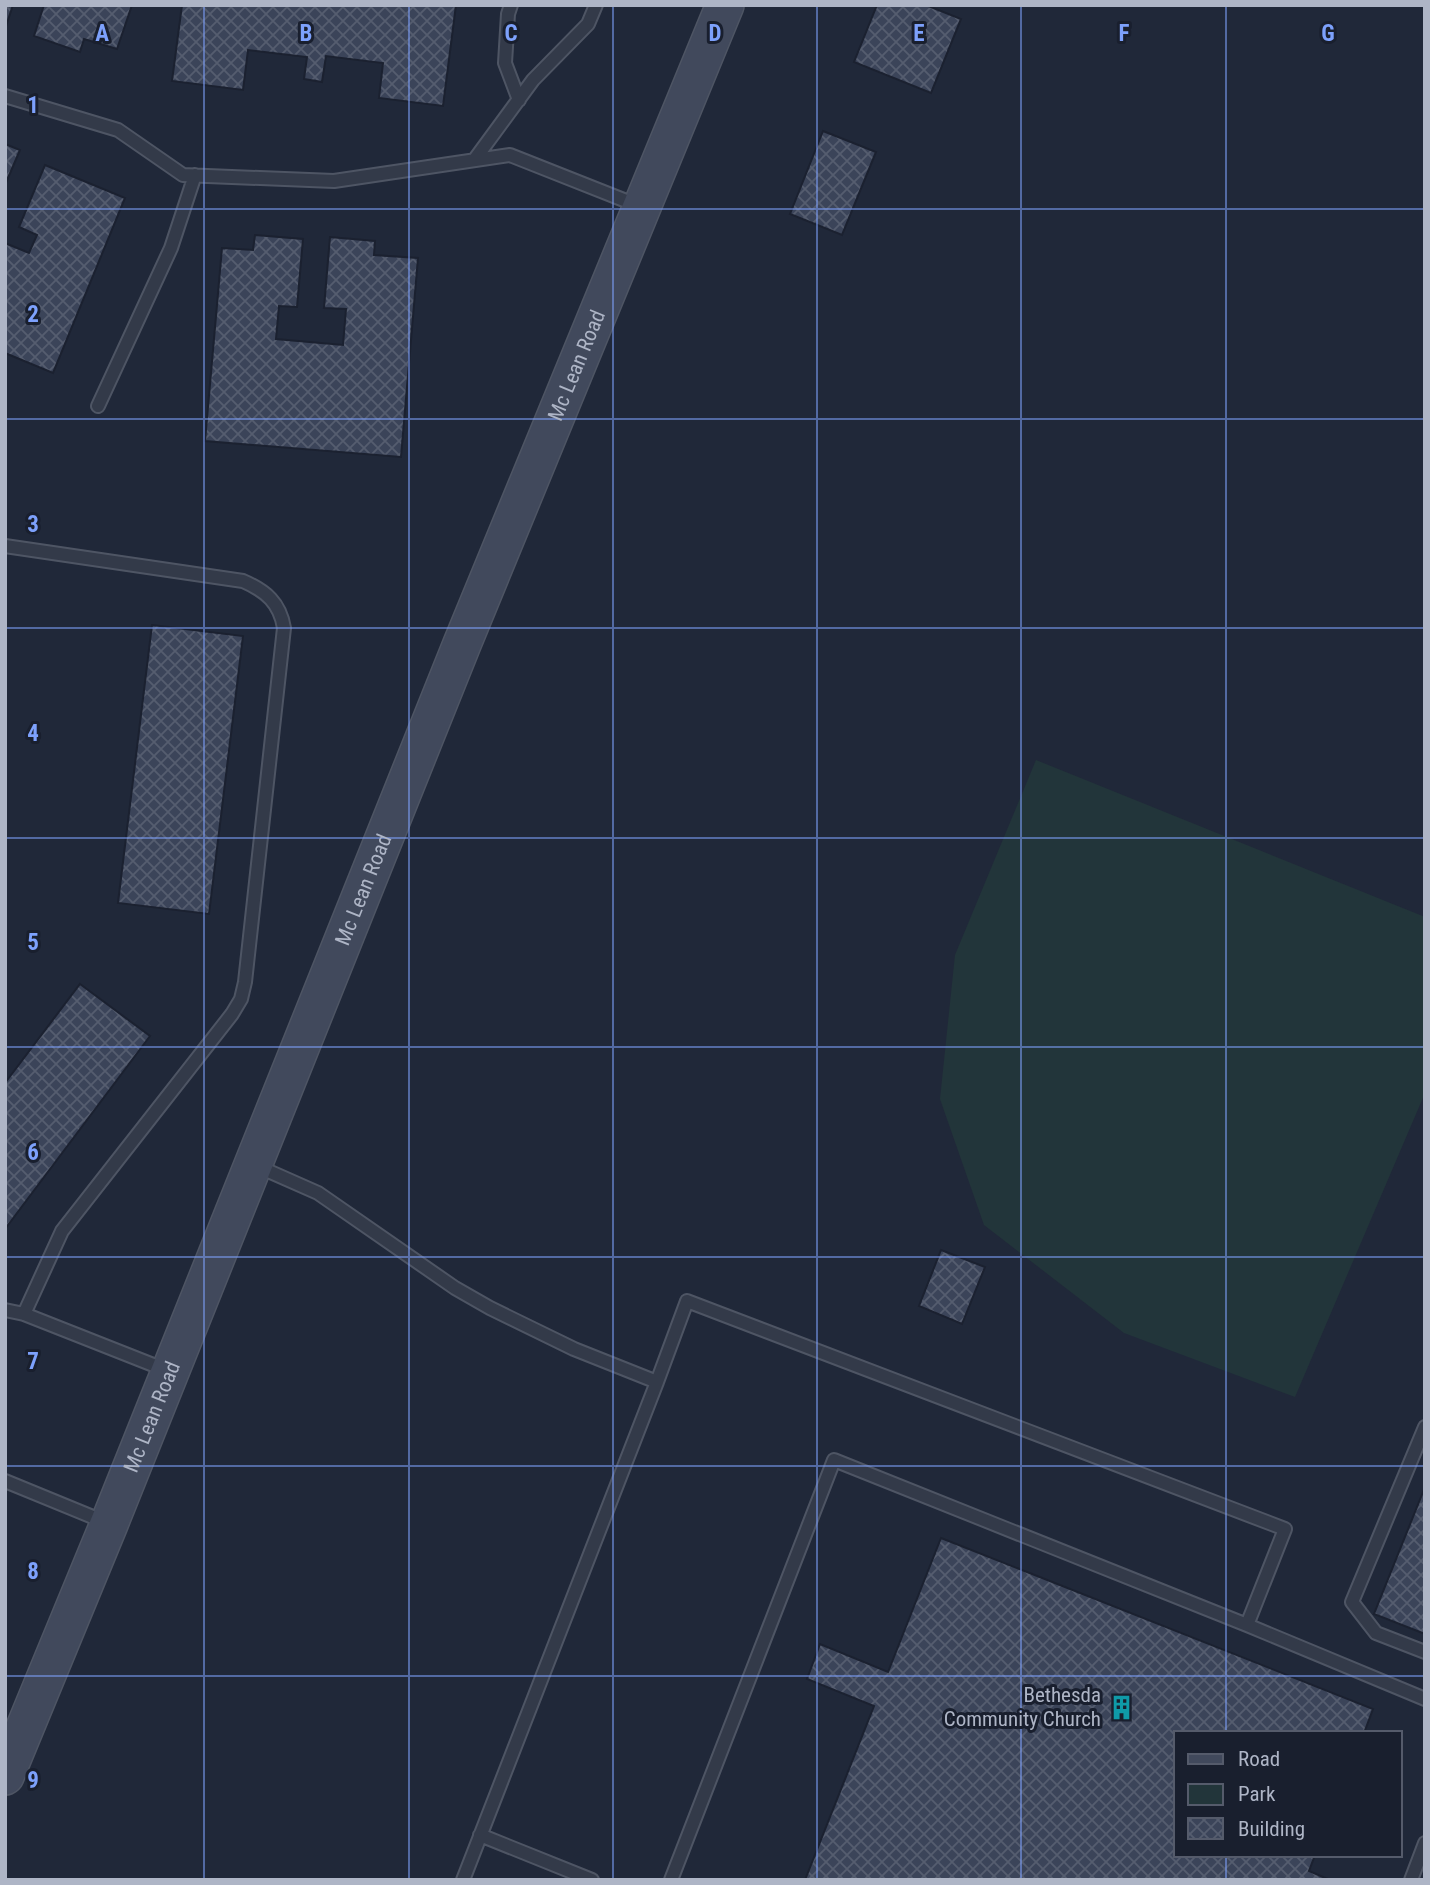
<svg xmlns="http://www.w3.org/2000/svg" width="1430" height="1885" viewBox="0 0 1430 1885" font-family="'Roboto Condensed',sans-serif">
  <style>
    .green { fill: #22353a }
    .building { fill: url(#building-cross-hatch); stroke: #1b2130; stroke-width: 2 }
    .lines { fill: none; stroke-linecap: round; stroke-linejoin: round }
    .service-casing { stroke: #4e5564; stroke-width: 16 }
    .secondary-casing { stroke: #4e5564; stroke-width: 40 }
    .service { stroke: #333a49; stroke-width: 12 }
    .secondary { stroke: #41495c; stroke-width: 37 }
    .grid { fill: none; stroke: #7da1fc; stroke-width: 2; stroke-opacity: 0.55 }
    .labels { text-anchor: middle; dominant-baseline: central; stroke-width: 6; stroke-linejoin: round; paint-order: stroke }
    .street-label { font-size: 21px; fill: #aeb5c6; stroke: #191f2e }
    .poi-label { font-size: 21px; fill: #aeb5c6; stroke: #191f2e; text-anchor: end }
    .grid-label { font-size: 23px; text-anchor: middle; font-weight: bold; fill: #7da1fc; stroke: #191f2e; stroke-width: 6; stroke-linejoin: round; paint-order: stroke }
  </style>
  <defs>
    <pattern id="building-cross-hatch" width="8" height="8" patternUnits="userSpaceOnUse" patternTransform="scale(1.75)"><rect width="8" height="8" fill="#3b4459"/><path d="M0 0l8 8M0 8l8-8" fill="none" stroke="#555d6f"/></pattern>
  </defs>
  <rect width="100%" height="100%" fill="#202839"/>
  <path class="green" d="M 1036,760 L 1425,917 L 1425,1093 L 1295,1397 L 1124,1333 L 984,1225 L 940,1099 L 955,955 Z"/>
  <path class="building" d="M 5,5 L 13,5 L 6,26 L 5,26 Z
    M 44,5 L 132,5 L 117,49 L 84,39 L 80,52 L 34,36 Z
    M 182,5 L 456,5 L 443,106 L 379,98 L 383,63 L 326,56 L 322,82 L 304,79 L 307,57 L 248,50 L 243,90 L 172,81 Z
    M 877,5 L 926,5 L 961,19 L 931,93 L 854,62 Z
    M 823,131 L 876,152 L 842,235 L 790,214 Z
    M 5,144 L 20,150 L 5,185 Z
    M 45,165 L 125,198 L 53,373 L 5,353 L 5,243 L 29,253 L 37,235 L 19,227 Z
    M 255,235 L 303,239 L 297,307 L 279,306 L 276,339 L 343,345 L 346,309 L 324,308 L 330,237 L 375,241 L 374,255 L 418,258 L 401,457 L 205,441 L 222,248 L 253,250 Z
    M 152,625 L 243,636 L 209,914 L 118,903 Z
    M 80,984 L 150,1036 L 5,1229 L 5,1083 Z
    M 941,1250 L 985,1267 L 962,1324 L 919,1306 Z
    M 1425,1487 L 1425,1634 L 1374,1614 Z
    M 941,1538 L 1373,1709 L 1364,1733 L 1176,1733 L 1176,1855 L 1315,1855 L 1309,1871 L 1330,1880 L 805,1880 L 874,1706 L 807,1679 L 820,1644 L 888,1672 Z"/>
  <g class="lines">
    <defs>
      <path id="service" d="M 511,5 L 508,14 L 505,63 L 519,100
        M 5,96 L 118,130 L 183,175 L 334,181 L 510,155 L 639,206
        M 475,159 L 533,80 L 588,24 L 596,5
        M 98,406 L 171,248 L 195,175
        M 5,546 L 243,581 C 266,591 280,603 284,628 L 245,982 L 241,999 L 232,1014 L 62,1231 L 24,1314
        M 257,1166 L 318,1193 L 455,1288 L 490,1308 L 574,1349 L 657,1382 L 687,1301 L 1285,1529 L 1247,1625
        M 5,1310 L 24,1314 L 166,1370
        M 1425,1427 L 1352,1602 L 1376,1633 L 1425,1652
        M 5,1481 L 105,1522
        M 480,1835 L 592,1880
        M 463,1880 L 657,1382
        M 671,1880 L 834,1460 L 1247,1625 L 1425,1699
        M 1411,1880 L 1425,1843"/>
      <g id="secondary">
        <path id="s1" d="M 5,1776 L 109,1524 L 462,644 L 725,5"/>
      </g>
    </defs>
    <use href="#service" class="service-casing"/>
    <use href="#secondary" class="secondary-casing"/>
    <use href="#service" class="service"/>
    <use href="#secondary" class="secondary"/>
  </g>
  <path class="grid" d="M 204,5 L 204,1880M 409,5 L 409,1880M 613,5 L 613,1880M 817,5 L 817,1880M 1021,5 L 1021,1880M 1226,5 L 1226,1733M 5,209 L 1425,209M 5,419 L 1425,419M 5,628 L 1425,628M 5,838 L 1425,838M 5,1047 L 1425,1047M 5,1257 L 1425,1257M 5,1466 L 1425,1466M 5,1676 L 1425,1676M 1226,1855 L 1226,1880"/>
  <defs>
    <symbol id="building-bare" viewBox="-9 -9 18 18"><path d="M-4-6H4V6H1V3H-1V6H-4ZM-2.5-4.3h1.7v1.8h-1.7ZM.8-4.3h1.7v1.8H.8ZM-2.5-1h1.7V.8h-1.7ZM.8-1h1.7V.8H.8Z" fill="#0f9aa8" stroke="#191f2e" stroke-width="2.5" paint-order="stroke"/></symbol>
  </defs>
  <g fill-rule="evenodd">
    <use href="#building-bare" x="1104" y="1690" width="35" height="35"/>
  </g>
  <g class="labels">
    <g class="street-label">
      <text stroke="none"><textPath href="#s1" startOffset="1522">Mc Lean Road</textPath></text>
      <text stroke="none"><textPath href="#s1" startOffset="956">Mc Lean Road</textPath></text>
      <text stroke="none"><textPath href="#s1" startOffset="388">Mc Lean Road</textPath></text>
    </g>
    <g class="poi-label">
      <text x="1101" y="1695">Bethesda<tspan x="1101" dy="24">Community Church</tspan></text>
    </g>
  </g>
  <g class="grid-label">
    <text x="102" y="41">A</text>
    <text x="306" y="41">B</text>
    <text x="511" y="41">C</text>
    <text x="715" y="41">D</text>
    <text x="919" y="41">E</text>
    <text x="1124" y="41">F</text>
    <text x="1328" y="41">G</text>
    <text x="33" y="113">1</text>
    <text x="33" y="322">2</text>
    <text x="33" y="532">3</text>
    <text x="33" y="741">4</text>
    <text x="33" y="950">5</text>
    <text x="33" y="1160">6</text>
    <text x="33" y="1369">7</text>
    <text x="33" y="1579">8</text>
    <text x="33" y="1788">9</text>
  </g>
  <rect width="1430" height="1885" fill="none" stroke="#aeb5c6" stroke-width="14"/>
  <rect x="1174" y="1731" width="228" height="126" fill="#191f2e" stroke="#555b6b" stroke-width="2"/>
  <rect x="1188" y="1754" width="35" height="10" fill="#41495c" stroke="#555b6b" stroke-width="2"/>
  <text x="1238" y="1766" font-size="21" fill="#aeb5c6">Road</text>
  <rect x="1188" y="1784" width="35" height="21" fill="#22353a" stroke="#555b6b" stroke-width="2"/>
  <text x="1238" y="1801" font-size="21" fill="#aeb5c6">Park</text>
  <rect x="1188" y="1818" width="35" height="21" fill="url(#building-cross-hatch)" stroke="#555b6b" stroke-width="2"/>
  <text x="1238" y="1836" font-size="21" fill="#aeb5c6">Building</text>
</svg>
